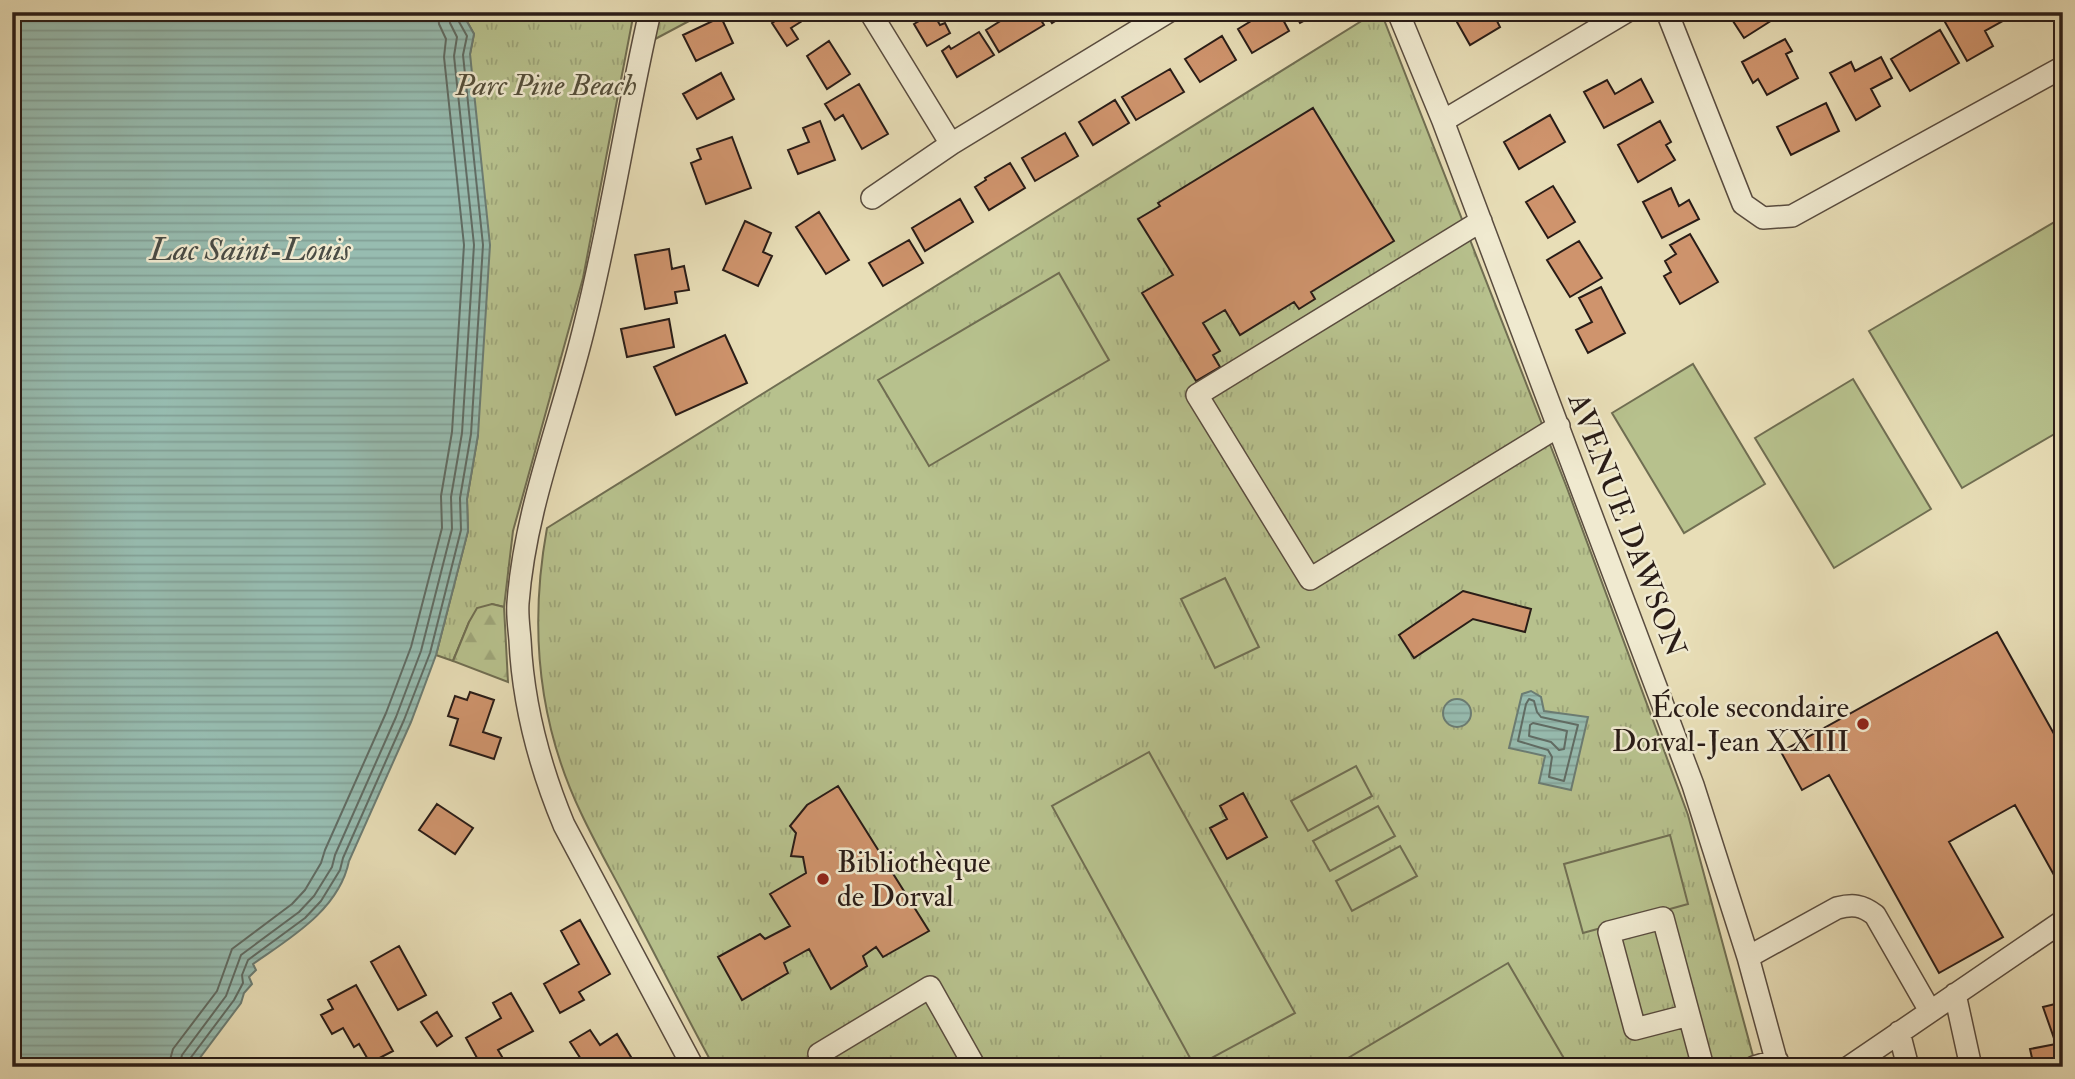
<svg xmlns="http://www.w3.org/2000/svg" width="2075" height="1079" viewBox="0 0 2075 1079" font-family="'IM FELL Double Pica',serif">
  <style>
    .grass { fill: url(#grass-tufts); stroke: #706e52; stroke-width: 2 }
    .forest { fill: url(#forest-firs); stroke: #706e52; stroke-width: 2 }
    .pitch { fill: #b7c18d; stroke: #706e52; stroke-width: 2 }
    .water { fill: url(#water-rules); stroke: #6b7c73; stroke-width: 2 }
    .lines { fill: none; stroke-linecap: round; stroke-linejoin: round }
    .shore { stroke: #606c64; stroke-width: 2 }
    .building { fill: #cf946d; stroke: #291c17; stroke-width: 2 }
    .minor-casing { stroke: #594c3f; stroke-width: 24 }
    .minor { stroke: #f0ead0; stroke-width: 21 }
    .poi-dot { fill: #8f2418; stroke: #f0ead0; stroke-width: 2.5 }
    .labels { text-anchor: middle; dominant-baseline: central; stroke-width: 5; stroke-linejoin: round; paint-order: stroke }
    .park-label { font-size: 30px; font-style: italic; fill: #544e3a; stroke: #f0ead0 }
    .street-label { font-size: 30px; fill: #291c17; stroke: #f0ead0 }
    .poi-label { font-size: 30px; fill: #291c17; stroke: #f0ead0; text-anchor: end }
    .water-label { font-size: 32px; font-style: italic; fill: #4a4c45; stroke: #f0ead0 }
  </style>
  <defs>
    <pattern id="grass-tufts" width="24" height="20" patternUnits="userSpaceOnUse" patternTransform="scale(1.75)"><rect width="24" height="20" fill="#b7c18d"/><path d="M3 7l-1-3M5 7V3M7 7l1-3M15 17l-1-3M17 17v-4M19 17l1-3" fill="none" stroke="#9da579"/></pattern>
    <pattern id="forest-firs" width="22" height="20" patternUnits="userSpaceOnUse" patternTransform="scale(1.75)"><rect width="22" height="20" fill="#b7c18d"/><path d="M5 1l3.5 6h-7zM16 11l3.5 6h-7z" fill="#9da579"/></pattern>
    <pattern id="water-rules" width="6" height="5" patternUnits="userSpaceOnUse" patternTransform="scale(1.75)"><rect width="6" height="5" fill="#97bcb0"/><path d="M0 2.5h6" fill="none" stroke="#82a197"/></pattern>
  </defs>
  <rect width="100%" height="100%" fill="#e8deb7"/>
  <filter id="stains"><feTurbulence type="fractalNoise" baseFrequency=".00286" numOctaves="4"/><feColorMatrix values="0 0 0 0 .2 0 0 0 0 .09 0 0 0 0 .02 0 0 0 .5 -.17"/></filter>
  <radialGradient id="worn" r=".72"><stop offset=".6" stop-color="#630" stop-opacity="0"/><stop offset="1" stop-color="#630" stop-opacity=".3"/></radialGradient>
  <path class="grass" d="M 464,12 L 634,12 L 583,278 L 513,531 L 504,607 L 492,604 L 469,622 L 453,661 L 436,655 L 468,531 L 467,499 L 478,435 L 470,54 L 474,34 L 465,18 Z
    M 650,12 L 706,12 L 642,46 Z
    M 1376,12 L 1381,12 L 1567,488 L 1688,815 L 1756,1067 L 714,1067 C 685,1014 658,960 630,907 C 614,876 596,845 581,813 C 537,721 529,627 547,528 Z"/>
  <path class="forest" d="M 492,604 L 504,607 L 508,682 L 453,661 L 469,622 L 477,608 Z"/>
  <path class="pitch" d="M 2063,217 L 2063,429 L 1962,488 L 1869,331 Z
    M 1059,273 L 1109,360 L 929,466 L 878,380 Z
    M 1693,364 L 1765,484 L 1684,533 L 1612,413 Z
    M 1853,379 L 1931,509 L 1834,568 L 1755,438 Z
    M 1225,578 L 1259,647 L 1215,668 L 1181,599 Z
    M 1149,752 L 1295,1013 L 1195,1067 L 1052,806 Z
    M 1356,766 L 1372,796 L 1308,831 L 1291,801 Z
    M 1378,806 L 1395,836 L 1330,871 L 1313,841 Z
    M 1670,835 L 1688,904 L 1583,933 L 1564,864 Z
    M 1400,846 L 1417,876 L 1352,911 L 1336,881 Z
    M 1508,963 L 1569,1067 L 1333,1067 Z"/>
  <path class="water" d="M 12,12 L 464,12 L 465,18 L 474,34 L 470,54 L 490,245 L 478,435 L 467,499 L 468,531 L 436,655 L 411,722 L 349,861 C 339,910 290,938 253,964 L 256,970 L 249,977 L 252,984 L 244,993 L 241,1003 L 193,1067 L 12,1067 Z
    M 1531,691 L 1541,697 L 1544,711 L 1588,717 L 1571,790 L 1539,783 L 1545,756 L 1509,748 L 1522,694 Z
    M1443 713a14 14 0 1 1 28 0a14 14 0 1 1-28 0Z"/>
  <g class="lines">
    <path class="shore" d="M 1529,699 L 1534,701 L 1537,712 L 1541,717 L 1578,725 L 1564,781 L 1549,777 L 1552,757 L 1548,750 L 1518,741 L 1526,704 Z
      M 1533,723 L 1567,731 L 1564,749 L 1559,750 L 1551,742 L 1529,736 L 1530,725 Z
      M 168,1067 L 173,1049 L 217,991 L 232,949 L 292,904 L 305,890 L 321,863 L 325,850 L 386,713 L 411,647 L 442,528 L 441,496 L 452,432 L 464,245 L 444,57 L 446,39 L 439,24 L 438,12
      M 179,1067 L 182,1055 L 226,996 L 241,955 L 299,912 L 314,896 L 332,867 L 335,855 L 396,717 L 421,651 L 452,529 L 451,497 L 462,433 L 474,245 L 454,56 L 457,37 L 450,23 L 449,12
      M 187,1067 L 189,1060 L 234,1000 L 243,983 L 242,975 L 248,960 L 305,918 L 321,901 L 340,870 L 343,858 L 404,720 L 430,653 L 461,530 L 460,498 L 471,434 L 483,245 L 463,55 L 467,36 L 458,20 L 458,12"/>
  </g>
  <path class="building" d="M 780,12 L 815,13 L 791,28 L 798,39 L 787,46 L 772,23 L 783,16 Z
    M 1015,12 L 1036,12 L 1044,25 L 999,52 L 986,30 Z
    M 1045,12 L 1069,12 L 1052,23 Z
    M 1266,12 L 1279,12 L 1289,31 L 1252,53 L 1238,29 Z
    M 1294,12 L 1320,12 L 1300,23 Z
    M 1457,12 L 1509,12 L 1510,14 L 1497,21 L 1500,27 L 1470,45 L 1453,15 Z
    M 1741,12 L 1785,12 L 1744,38 L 1731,18 Z
    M 1947,12 L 2005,12 L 2008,18 L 1985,31 L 1993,46 L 1967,61 L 1941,15 Z
    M 933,13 L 940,25 L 945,23 L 950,33 L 927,46 L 914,24 Z
    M 721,17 L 733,43 L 696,61 L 683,35 Z
    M 1940,30 L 1959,63 L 1910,91 L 1891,59 Z
    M 979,32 L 994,55 L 957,77 L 942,51 L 949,46 L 951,49 Z
    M 1222,36 L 1236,60 L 1200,82 L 1185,59 Z
    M 1785,39 L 1792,51 L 1786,54 L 1798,78 L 1767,95 L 1758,79 L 1753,83 L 1742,62 Z
    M 829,41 L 850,74 L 827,89 L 807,56 Z
    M 1881,57 L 1892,78 L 1871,89 L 1880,106 L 1856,120 L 1830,73 L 1851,62 L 1855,71 Z
    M 1170,69 L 1184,92 L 1136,120 L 1122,97 Z
    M 721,73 L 734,99 L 697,119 L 683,94 Z
    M 1641,79 L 1653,102 L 1604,128 L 1584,92 L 1607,80 L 1615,94 Z
    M 859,84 L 888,134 L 862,149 L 843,115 L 835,120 L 825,104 Z
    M 1115,100 L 1129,123 L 1093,145 L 1079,122 Z
    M 1826,103 L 1839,131 L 1791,155 L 1777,127 Z
    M 1313,108 L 1394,241 L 1311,292 L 1315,299 L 1299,309 L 1294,302 L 1240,335 L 1225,310 L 1203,323 L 1220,351 L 1213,355 L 1220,367 L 1196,381 L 1142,293 L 1173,275 L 1138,219 L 1160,206 L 1158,203 Z
    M 1550,115 L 1565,142 L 1519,169 L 1504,142 Z
    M 820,121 L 835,160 L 798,174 L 788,150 L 809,142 L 803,128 Z
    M 1660,121 L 1671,142 L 1666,145 L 1675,160 L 1638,182 L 1618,145 Z
    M 1065,133 L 1078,156 L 1035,181 L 1022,158 Z
    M 732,137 L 751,188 L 706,204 L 691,163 L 701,159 L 697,149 Z
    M 1010,163 L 1025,188 L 989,210 L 975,187 L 986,180 L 985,178 Z
    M 1553,186 L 1575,222 L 1548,238 L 1526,202 Z
    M 1671,188 L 1679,206 L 1689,200 L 1699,219 L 1662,238 L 1643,202 Z
    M 960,199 L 973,222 L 925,251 L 912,228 Z
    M 819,212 L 849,260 L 826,274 L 796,227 Z
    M 745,221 L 771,233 L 763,252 L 772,256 L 758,286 L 723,270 Z
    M 1690,234 L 1718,282 L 1680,304 L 1664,276 L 1671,272 L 1665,261 L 1676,254 L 1670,245 Z
    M 909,240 L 923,263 L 883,286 L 869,263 Z
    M 1579,241 L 1602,278 L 1570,297 L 1547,260 Z
    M 669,249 L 672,269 L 684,266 L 689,290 L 675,292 L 677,303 L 645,309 L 635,255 Z
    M 1601,287 L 1625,333 L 1588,353 L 1576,330 L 1592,322 L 1579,298 Z
    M 669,319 L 674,347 L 627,357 L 621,329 Z
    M 725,335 L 747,383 L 676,415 L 654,367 Z
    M 1463,591 L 1531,609 L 1525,632 L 1473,619 L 1414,658 L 1399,635 Z
    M 1997,632 L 2063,750 L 2063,881 L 2059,884 L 2015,805 L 1949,842 L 2003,937 L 1939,973 L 1829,775 L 1802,790 L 1781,752 Z
    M 470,692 L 494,700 L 483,732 L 501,738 L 494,759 L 450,745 L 458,719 L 448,716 L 455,696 L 467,700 Z
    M 838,786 L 929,931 L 883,957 L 876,947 L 863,956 L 867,966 L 831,989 L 809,949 L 784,963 L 788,973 L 742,1000 L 718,957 L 760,934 L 765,939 L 790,926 L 770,894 L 806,873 L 803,857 L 791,856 L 796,833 L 790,826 L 807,805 Z
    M 1243,793 L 1267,837 L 1227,859 L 1210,828 L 1227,819 L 1220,806 Z
    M 437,804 L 473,828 L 455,854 L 419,830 Z
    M 580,920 L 610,974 L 579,992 L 584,1000 L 560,1013 L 544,984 L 579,964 L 561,931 Z
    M 399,946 L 426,995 L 398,1010 L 371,962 Z
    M 356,985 L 393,1051 L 370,1063 L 359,1044 L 354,1047 L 343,1028 L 332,1034 L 321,1015 L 333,1009 L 328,1000 Z
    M 511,993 L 533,1031 L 498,1050 L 508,1067 L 482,1067 L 466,1038 L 501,1018 L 493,1003 Z
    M 2063,1002 L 2063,1067 L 2034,1067 L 2030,1049 L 2056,1044 L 2043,1007 Z
    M 437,1012 L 452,1036 L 437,1046 L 421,1022 Z
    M 590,1030 L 600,1045 L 617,1034 L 634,1062 L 626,1067 L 586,1067 L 570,1042 Z"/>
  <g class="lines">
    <defs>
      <path id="minor" d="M 650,12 C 626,116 611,221 585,324 C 563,417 525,507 518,603 C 517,615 519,628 520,640 C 523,704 539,765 564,825 L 693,1067
        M 870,12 L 951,144
        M 1398,12 L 1443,121 L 1693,785 L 1748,957 L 1778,1067
        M 1667,12 L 1743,204 L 1763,218 L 1792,216 L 2063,67
        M 1443,121 L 1626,12
        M 872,198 L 951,144 L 1168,12
        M 1481,221 L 1197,395 L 1310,579 L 1559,426
        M 1748,957 L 1837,908 C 1853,904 1862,905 1875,915 L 1930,1011
        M 1955,994 L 1971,1067
        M 1689,1015 L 1635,1029 L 1609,932 L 1663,918 L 1703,1067
        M 1899,1032 L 1908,1067
        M 826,1067 L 819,1054 L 930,987 L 975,1067
        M 1754,1067 L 1777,1060
        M 1849,1067 L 2063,921"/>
    </defs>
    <use href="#minor" class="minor-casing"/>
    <use href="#minor" class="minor"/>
  </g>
  <g class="poi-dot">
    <circle cx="1863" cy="724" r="7"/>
    <circle cx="823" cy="879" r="7"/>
  </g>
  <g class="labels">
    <g class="park-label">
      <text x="546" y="85">Parc Pine Beach</text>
    </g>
    <g class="street-label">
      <text transform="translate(1627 525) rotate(69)">AVENUE DAWSON</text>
    </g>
    <g class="poi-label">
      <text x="1849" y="707">École secondaire<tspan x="1849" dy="34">Dorval-Jean XXIII</tspan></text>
      <text x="837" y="862" text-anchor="start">Bibliothèque<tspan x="837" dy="34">de Dorval</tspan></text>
    </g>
    <g class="water-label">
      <text x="250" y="250">Lac Saint-Louis</text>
    </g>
  </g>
  <rect width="2075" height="1079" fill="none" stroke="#e8deb7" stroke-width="42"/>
  <rect x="14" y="14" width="2047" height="1051" fill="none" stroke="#291c17" stroke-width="3.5"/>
  <rect x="21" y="21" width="2033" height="1037" fill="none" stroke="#291c17" stroke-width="2"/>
  <rect width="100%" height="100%" filter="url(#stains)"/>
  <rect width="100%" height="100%" fill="url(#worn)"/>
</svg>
